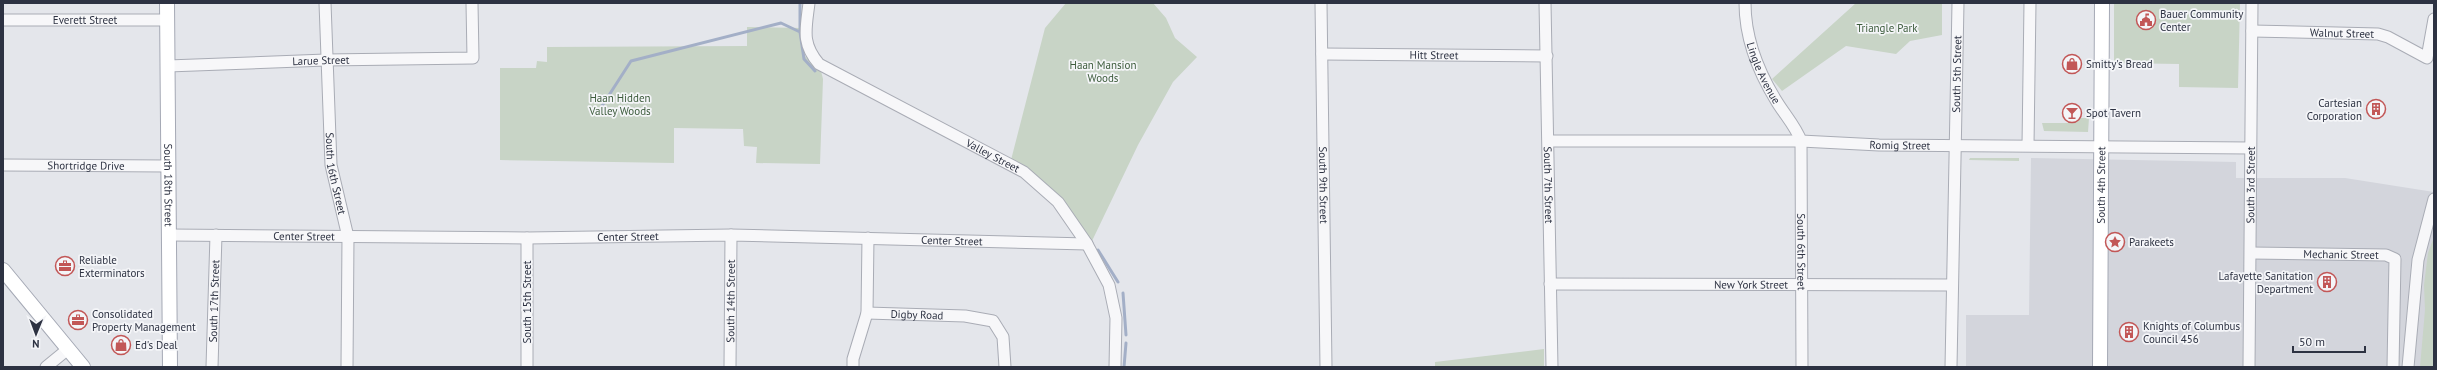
<svg xmlns="http://www.w3.org/2000/svg" width="2437" height="370" viewBox="0 0 2437 370" font-family="'PT Sans',sans-serif">
  <style>
    .built { fill: #d3d5dc }
    .green { fill: #c8d4c6 }
    .lines { fill: none; stroke-linecap: round; stroke-linejoin: round }
    .stream { stroke: #a3afc7; stroke-width: 3 }
    .minor-casing { stroke: #a9acb5; stroke-width: 13 }
    .major-casing { stroke: #a5a9b5; stroke-width: 16 }
    .minor { stroke: #f7f7f9; stroke-width: 11 }
    .major { stroke: #fff; stroke-width: 14 }
    .labels { text-anchor: middle; dominant-baseline: central; stroke-width: 3.5; stroke-linejoin: round; paint-order: stroke }
    .poi-label { font-size: 11px; fill: #2d3242; stroke: #f4f5f8; text-anchor: start }
    .street-label { font-size: 11px; fill: #2d3242; stroke: #f4f5f8 }
    .park-label { font-size: 11px; fill: #3d5c3c; stroke: #f4f5f8 }
  </style>
  <rect width="100%" height="100%" fill="#e4e6eb"/>
  <path class="built" d="M 2031,158 L 2236,162 L 2236,178 L 2345,178 L 2434,192 L 2434,367 L 1966,367 L 1966,315 L 2029,315 Z"/>
  <path class="green" d="M 1066,3 L 1153,3 L 1166,18 L 1175,38 L 1197,57 L 1173,82 L 1138,145 L 1092,241 L 1011,160 L 1045,28 Z
    M 1856,3 L 1942,3 L 1942,35 L 1910,41 L 1896,54 L 1846,46 L 1782,91 L 1772,79 Z
    M 2114,3 L 2240,3 L 2238,88 L 2179,87 L 2179,64 L 2114,63 Z
    M 747,27 L 802,28 L 805,56 L 821,71 L 823,79 L 820,164 L 756,163 L 757,147 L 744,146 L 743,129 L 674,128 L 674,163 L 500,160 L 500,68 L 536,68 L 537,61 L 547,62 L 547,47 L 747,46 Z
    M 2068,118 L 2089,118 L 2088,132 L 2044,131 L 2042,123 L 2068,123 Z
    M 1970,158 L 2019,158 L 2019,161 L 1969,160 Z
    M 2434,237 L 2434,367 L 2420,367 L 2425,310 L 2424,285 L 2428,253 Z
    M 1544,349 L 1544,367 L 1435,367 L 1435,362 Z"/>
  <g class="lines">
    <path class="stream" d="M 800,32 L 800,3
      M 602,106 L 631,61 L 781,23 L 800,32 L 804,59 L 815,71
      M 1098,250 L 1118,282
      M 1123,293 L 1126,335
      M 1124,367 L 1126,343"/>
    <defs>
      <g id="minor">
        <path id="s1" d="M 325,3 L 331,165 L 348,237 L 347,367"/>
        <path id="s2" d="M 809,3 C 806,29 801,43 819,64 L 1024,172 L 1058,202 L 1087,244 L 1109,285 L 1116,318 L 1115,367"/>
        <path id="s3" d="M 1321,3 L 1326,367"/>
        <path id="s4" d="M 1545,3 L 1552,367"/>
        <path id="s5" d="M 1745,3 C 1745,38 1759,73 1777,102 C 1785,115 1796,127 1801,141 L 1802,367"/>
        <path id="s6" d="M 3,20 L 167,20"/>
        <path id="s7" d="M 2252,31 L 2378,34 L 2388,37 L 2427,58 L 2434,19"/>
        <path id="s8" d="M 1322,54 L 1547,56"/>
        <path id="s9" d="M 168,66 L 326,60 L 473,58 L 472,3"/>
        <path id="s10" d="M 1549,141 L 1801,141 L 1879,145 L 2250,148"/>
        <path d="M 2028,145 L 2030,3"/>
        <path id="s11" d="M 3,165 L 168,166"/>
        <path id="s12" d="M 169,235 L 527,238 L 731,235 L 1087,244"/>
        <path id="s13" d="M 2251,253 L 2386,255 L 2395,259 L 2393,367"/>
        <path id="s14" d="M 1550,284 L 1951,285"/>
        <path id="s15" d="M 867,313 L 965,316 L 993,321 L 1003,337 L 1005,367"/>
        <path d="M 46,367 L 68,349"/>
        <path id="s16" d="M 212,367 L 216,235"/>
        <path d="M 527,367 L 527,238"/>
        <path id="s17" d="M 730,367 L 731,235"/>
        <path d="M 853,367 L 853,359 L 867,313 L 868,238"/>
        <path id="s18" d="M 1951,367 L 1958,3"/>
        <path id="s19" d="M 2249,367 L 2252,3"/>
        <path d="M 2408,367 L 2418,260 L 2434,199"/>
      </g>
      <g id="major">
        <path id="s20" d="M 167,3 L 170,367"/>
        <path d="M 3,270 L 83,367"/>
        <path id="s21" d="M 2100,367 L 2102,3"/>
      </g>
    </defs>
    <use href="#minor" class="minor-casing"/>
    <use href="#major" class="major-casing"/>
    <use href="#minor" class="minor"/>
    <use href="#major" class="major"/>
  </g>
  <defs>
    <symbol id="civic-ring" viewBox="-11 -11 22 22"><circle r="9.5" fill="#f4f5f8" stroke="#c25757" stroke-width="1.5"/><path d="M-.6-6.5H3V-4.5H.6V-3L4-1V1h2V6H-6V1h2V-1L-.6-3ZM-1.2 2.5V6h2.4V2.5Z" fill="#c25757"/></symbol>
    <symbol id="shop-ring" viewBox="-11 -11 22 22"><circle r="9.5" fill="#f4f5f8" stroke="#c25757" stroke-width="1.5"/><path d="M-5-2.5h2.3a2.7 3.5 0 0 1 5.4 0H5L5.5 6h-11ZM-1.5-2.5h3a1.5 2.3 0 0 0-3 0Z" fill="#c25757"/></symbol>
    <symbol id="building-ring" viewBox="-11 -11 22 22"><circle r="9.5" fill="#f4f5f8" stroke="#c25757" stroke-width="1.5"/><path d="M-4-6H4V6H1V3H-1V6H-4ZM-2.5-4.3h1.7v1.8h-1.7ZM.8-4.3h1.7v1.8H.8ZM-2.5-1h1.7V.8h-1.7ZM.8-1h1.7V.8H.8Z" fill="#c25757"/></symbol>
    <symbol id="bar-ring" viewBox="-11 -11 22 22"><circle r="9.5" fill="#f4f5f8" stroke="#c25757" stroke-width="1.5"/><path d="M-6-5H6L.8 .8V4.5H3.5V6h-7V4.5H-.8V.8Z" fill="#c25757"/></symbol>
    <symbol id="sight-ring" viewBox="-11 -11 22 22"><circle r="9.5" fill="#f4f5f8" stroke="#c25757" stroke-width="1.5"/><path d="M0-6L1.8-2.2L6-1.7L2.9 1.2L3.7 5.4L0 3.3L-3.7 5.4L-2.9 1.2L-6-1.7L-1.8-2.2Z" fill="#c25757"/></symbol>
    <symbol id="office-ring" viewBox="-11 -11 22 22"><circle r="9.5" fill="#f4f5f8" stroke="#c25757" stroke-width="1.5"/><path d="M-6-3h4V-5.5h4V-3h4V5H-6ZM-1-4.5V-3h2v-1.5ZM-6 0V1H6V0Z" fill="#c25757"/></symbol>
  </defs>
  <g fill-rule="evenodd">
    <use href="#civic-ring" x="2135" y="9" width="22" height="22"/>
    <use href="#shop-ring" x="2061" y="53" width="22" height="22"/>
    <use href="#building-ring" x="2365" y="98" width="22" height="22"/>
    <use href="#bar-ring" x="2061" y="102" width="22" height="22"/>
    <use href="#sight-ring" x="2104" y="231" width="22" height="22"/>
    <use href="#office-ring" x="54" y="255" width="22" height="22"/>
    <use href="#building-ring" x="2316" y="271" width="22" height="22"/>
    <use href="#office-ring" x="67" y="309" width="22" height="22"/>
    <use href="#building-ring" x="2118" y="321" width="22" height="22"/>
    <use href="#shop-ring" x="110" y="334" width="22" height="22"/>
  </g>
  <g class="labels">
    <g class="poi-label">
      <text x="2160" y="14">Bauer Community<tspan x="2160" dy="13">Center</tspan></text>
      <text x="2086" y="64">Smitty's Bread</text>
      <text x="2362" y="103" text-anchor="end">Cartesian<tspan x="2362" dy="13">Corporation</tspan></text>
      <text x="2086" y="113">Spot Tavern</text>
      <text x="2129" y="242">Parakeets</text>
      <text x="79" y="260">Reliable<tspan x="79" dy="13">Exterminators</tspan></text>
      <text x="2313" y="276" text-anchor="end">Lafayette Sanitation<tspan x="2313" dy="13">Department</tspan></text>
      <text x="92" y="314">Consolidated<tspan x="92" dy="13">Property Management</tspan></text>
      <text x="2143" y="326">Knights of Columbus<tspan x="2143" dy="13">Council 456</tspan></text>
      <text x="135" y="345">Ed's Deal</text>
    </g>
    <g class="street-label">
      <text stroke="none"><textPath href="#s6" startOffset="82">Everett Street</textPath></text>
      <text stroke="none"><textPath href="#s7" startOffset="90">Walnut Street</textPath></text>
      <text stroke="none"><textPath href="#s8" startOffset="112">Hitt Street</textPath></text>
      <text stroke="none"><textPath href="#s9" startOffset="153">Larue Street</textPath></text>
      <text stroke="none"><textPath href="#s5" startOffset="73">Lingle Avenue</textPath></text>
      <text stroke="none"><textPath href="#s18" startOffset="293">South 5th Street</textPath></text>
      <text stroke="none"><textPath href="#s10" startOffset="351">Romig Street</textPath></text>
      <text stroke="none"><textPath href="#s2" startOffset="261">Valley Street</textPath></text>
      <text stroke="none"><textPath href="#s11" startOffset="83">Shortridge Drive</textPath></text>
      <text stroke="none"><textPath href="#s1" startOffset="171">South 16th Street</textPath></text>
      <text stroke="none"><textPath href="#s20" startOffset="182">South 18th Street</textPath></text>
      <text stroke="none"><textPath href="#s3" startOffset="182">South 9th Street</textPath></text>
      <text stroke="none"><textPath href="#s4" startOffset="182">South 7th Street</textPath></text>
      <text stroke="none"><textPath href="#s21" startOffset="182">South 4th Street</textPath></text>
      <text stroke="none"><textPath href="#s19" startOffset="182">South 3rd Street</textPath></text>
      <text stroke="none"><textPath href="#s12" startOffset="135">Center Street</textPath></text>
      <text stroke="none"><textPath href="#s12" startOffset="459">Center Street</textPath></text>
      <text stroke="none"><textPath href="#s12" startOffset="783">Center Street</textPath></text>
      <text stroke="none"><textPath href="#s5" startOffset="262">South 6th Street</textPath></text>
      <text stroke="none"><textPath href="#s13" startOffset="90">Mechanic Street</textPath></text>
      <text stroke="none"><textPath href="#s14" startOffset="201">New York Street</textPath></text>
      <text stroke="none"><textPath href="#s16" startOffset="66">South 17th Street</textPath></text>
      <text stroke="none"><textPath href="#s17" startOffset="66">South 14th Street</textPath></text>
      <text transform="translate(527 302) rotate(-90)">South 15th Street</text>
      <text stroke="none"><textPath href="#s15" startOffset="50">Digby Road</textPath></text>
    </g>
    <g class="park-label">
      <text x="1887" y="28">Triangle Park</text>
      <text x="1103" y="65">Haan Mansion<tspan x="1103" dy="13">Woods</tspan></text>
      <text x="620" y="98">Haan Hidden<tspan x="620" dy="13">Valley Woods</tspan></text>
    </g>
  </g>
  <rect width="2437" height="370" fill="none" stroke="#2d3242" stroke-width="8"/>
  <g transform="translate(36 334) rotate(181)" stroke="#f4f5f8" stroke-width="3" paint-order="stroke">
  <path d="M0-3L7 15L0 10L-7 15Z" fill="#2d3242"/>
  <text y="-6" font-size="11" font-weight="bold" text-anchor="middle" fill="#2d3242">N</text>
  </g>
  <path d="M2293 346v6h72v-6" fill="none" stroke="#2d3242" stroke-width="2"/>
  <text x="2299" y="346" font-size="12" fill="#2d3242" stroke="#f4f5f8" stroke-width="3" paint-order="stroke">50 m</text>
</svg>
